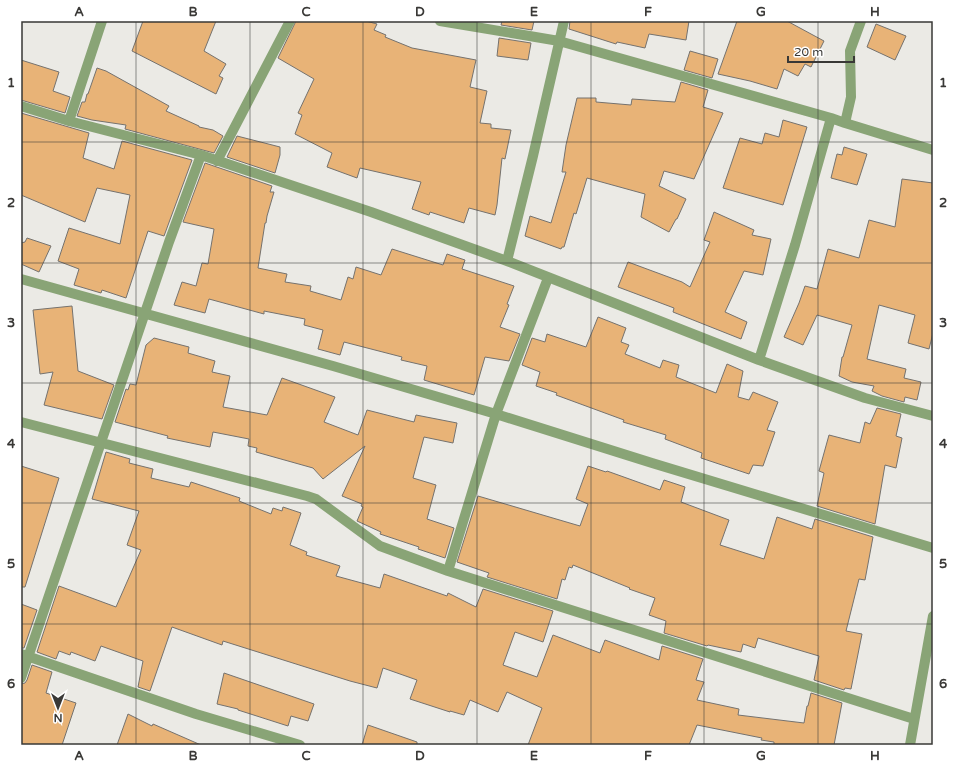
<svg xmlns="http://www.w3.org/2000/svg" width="954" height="766" viewBox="0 0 954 766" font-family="'Varela Round',sans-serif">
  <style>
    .building { fill: #e8b377; stroke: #75726e }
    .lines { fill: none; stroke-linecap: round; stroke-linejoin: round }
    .minor { stroke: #89a476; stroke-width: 10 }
    .grid { fill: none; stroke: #393836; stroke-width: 1; stroke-opacity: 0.55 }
    .neatline { fill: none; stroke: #393836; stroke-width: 1.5 }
    .grid-label { font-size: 13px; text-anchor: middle; font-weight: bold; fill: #393836 }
  </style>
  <rect width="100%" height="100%" fill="#ebeae5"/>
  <path class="building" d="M 143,21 L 216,21 L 204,51 L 226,64 L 219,76 L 223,78 L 216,94 L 132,51 Z
    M 296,21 L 366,21 L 377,24 L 374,30 L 386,35 L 385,37 L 412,48 L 476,60 L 470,87 L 487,91 L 480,123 L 491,124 L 491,128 L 511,130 L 505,159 L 502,158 L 497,205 L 495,215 L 469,208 L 464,223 L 430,212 L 429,215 L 412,209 L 421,182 L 360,168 L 357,178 L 327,167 L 332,153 L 295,134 L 302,115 L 298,113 L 314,79 L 278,58 Z
    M 502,21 L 534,21 L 532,30 L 501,25 Z
    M 570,21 L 689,21 L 686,40 L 649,34 L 645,48 L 617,42 L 616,44 L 569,29 Z
    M 737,21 L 787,21 L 824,41 L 811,67 L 805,64 L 798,76 L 784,69 L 777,89 L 750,81 L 718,74 Z
    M 876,24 L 906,36 L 895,60 L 867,47 Z
    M 499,38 L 531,43 L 528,60 L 497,56 Z
    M 690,51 L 718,59 L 712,78 L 684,70 Z
    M 21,60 L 59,72 L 53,91 L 70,97 L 65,113 L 21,100 Z
    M 97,68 L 106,71 L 169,106 L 166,111 L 199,126 L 199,127 L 213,130 L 223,136 L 214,153 L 125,129 L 126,125 L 92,120 L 77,116 L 82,102 L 85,102 L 87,94 L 88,94 Z
    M 681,82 L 708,90 L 703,107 L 723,113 L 694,179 L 664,171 L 659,186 L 686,199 L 677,219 L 676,219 L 669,232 L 641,217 L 645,194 L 587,178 L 576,214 L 574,213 L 564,247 L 562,247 L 561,249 L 525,236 L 530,216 L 551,223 L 566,172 L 562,172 L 566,145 L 577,98 L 596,98 L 596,102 L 631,105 L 632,99 L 675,102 Z
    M 21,113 L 89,133 L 83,158 L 114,169 L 122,141 L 192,160 L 164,236 L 148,231 L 126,298 L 102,290 L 101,293 L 74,285 L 79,269 L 58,261 L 69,228 L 120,244 L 130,195 L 97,188 L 85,222 L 21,195 Z
    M 783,120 L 807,127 L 783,205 L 723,188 L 740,138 L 762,144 L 765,133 L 779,137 Z
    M 237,136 L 280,147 L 280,155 L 275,173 L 227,157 Z
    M 844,147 L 867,154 L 857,185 L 831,178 L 837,154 L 842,155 Z
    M 205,163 L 272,186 L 270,192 L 274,192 L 267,216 L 266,223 L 265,223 L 258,268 L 287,274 L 285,282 L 311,286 L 310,291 L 341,300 L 348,277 L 353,279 L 356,267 L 381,275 L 392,249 L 443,265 L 447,254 L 465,260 L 462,269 L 514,286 L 507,304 L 509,305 L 500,327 L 520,334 L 509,361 L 485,357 L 474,395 L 424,380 L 427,366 L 401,360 L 402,357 L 344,342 L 340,355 L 318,349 L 323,330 L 304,325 L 305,319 L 264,311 L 264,314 L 209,299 L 205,313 L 174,305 L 182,282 L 196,286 L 202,263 L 208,264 L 214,229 L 183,222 Z
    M 902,179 L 933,183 L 933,333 L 929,349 L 908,343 L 915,315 L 879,305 L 867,359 L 906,369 L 904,378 L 921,382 L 917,400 L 905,397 L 904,402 L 882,396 L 872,391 L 874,386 L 852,382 L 839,376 L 842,357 L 843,357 L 852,325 L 817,315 L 803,345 L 784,337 L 799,303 L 805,286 L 817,289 L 828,249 L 859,258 L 869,220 L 895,227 Z
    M 714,212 L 754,230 L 752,235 L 771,239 L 763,275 L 744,271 L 725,312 L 747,322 L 741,339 L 673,312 L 674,308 L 618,287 L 628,262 L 682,282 L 690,287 L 710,242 L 704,240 Z
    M 27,238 L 51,246 L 39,272 L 21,264 L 21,243 L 25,242 Z
    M 72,306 L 78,371 L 114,385 L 102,419 L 44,405 L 53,372 L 40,374 L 33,310 Z
    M 598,317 L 626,328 L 621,342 L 629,345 L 625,354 L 660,368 L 663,360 L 679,365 L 676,377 L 716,393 L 727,364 L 743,371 L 738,397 L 749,400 L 753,392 L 778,402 L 767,430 L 775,432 L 763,466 L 753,465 L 749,474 L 701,458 L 702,453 L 665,439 L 666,435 L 623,422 L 624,420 L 556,395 L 557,393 L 536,386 L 540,372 L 522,365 L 532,338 L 545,342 L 547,334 L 586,347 Z
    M 154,338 L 189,347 L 188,353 L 215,361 L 212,372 L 230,376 L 223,407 L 267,415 L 282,378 L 335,397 L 324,422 L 358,435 L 367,410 L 414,422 L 416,415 L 457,423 L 453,443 L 424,437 L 413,478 L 436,485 L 427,519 L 454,528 L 445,558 L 418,549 L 419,547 L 380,534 L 381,532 L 357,521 L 363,507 L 361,506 L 362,504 L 342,496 L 365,446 L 323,479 L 313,468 L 256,452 L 257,448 L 248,446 L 249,439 L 213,432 L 210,447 L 167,438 L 168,436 L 115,422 L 126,389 L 128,390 L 130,384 L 136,385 L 146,345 Z
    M 877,408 L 901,414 L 896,436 L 902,438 L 896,468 L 885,465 L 875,524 L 817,506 L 824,473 L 819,471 L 829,435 L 860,443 L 865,422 L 870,424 Z
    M 106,452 L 130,459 L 129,463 L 153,469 L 151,478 L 189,487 L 191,482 L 240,498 L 239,501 L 271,514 L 273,508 L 282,511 L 283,507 L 301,513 L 290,545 L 307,552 L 306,555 L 340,566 L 336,576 L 380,588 L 384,574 L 447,596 L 448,593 L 476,607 L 483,589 L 553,611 L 543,642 L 515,632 L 503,665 L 537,677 L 553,635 L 600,653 L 605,640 L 659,660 L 662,646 L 703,659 L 696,680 L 704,682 L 697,700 L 739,709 L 738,715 L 804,723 L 807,706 L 808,706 L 811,693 L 842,703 L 834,745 L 774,745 L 774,742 L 761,740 L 762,738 L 697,725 L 689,745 L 528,745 L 542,708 L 507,692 L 498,712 L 470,700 L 464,715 L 450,711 L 450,712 L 410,699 L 417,680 L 383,668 L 377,688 L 350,681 L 223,641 L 222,645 L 172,627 L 150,691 L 138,687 L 143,661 L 101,646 L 95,661 L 71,652 L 70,655 L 59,651 L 56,659 L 37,652 L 59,586 L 116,607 L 141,550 L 127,545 L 139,511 L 92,499 Z
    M 21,466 L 59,478 L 25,587 L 21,587 Z
    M 588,466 L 606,472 L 607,471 L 660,490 L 664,480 L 685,487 L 681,502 L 729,520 L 720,545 L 764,559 L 777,517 L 812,529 L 815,519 L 873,537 L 865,580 L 859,579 L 846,631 L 862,634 L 851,689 L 845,688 L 844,690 L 814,680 L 819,656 L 758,638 L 755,648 L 743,644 L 741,652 L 708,645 L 707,646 L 664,633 L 666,621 L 649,615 L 655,598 L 629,589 L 630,588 L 573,565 L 572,568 L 569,567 L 565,580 L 562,579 L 557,599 L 487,577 L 489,573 L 457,562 L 478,496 L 580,526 L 588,504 L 576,499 Z
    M 21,604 L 37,610 L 24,648 L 21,648 Z
    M 32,665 L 52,672 L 46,693 L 76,703 L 62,745 L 21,745 L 21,684 L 25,683 L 27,680 Z
    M 224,673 L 314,704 L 308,721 L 291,716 L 288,726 L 238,710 L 238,709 L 217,704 Z
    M 128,714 L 152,726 L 153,724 L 201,745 L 117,745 Z
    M 368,725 L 417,742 L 417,745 L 362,745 Z"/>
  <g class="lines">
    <path class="minor" d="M 440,21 L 559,41 L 831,118 L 845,123 L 933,150
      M 21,106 L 69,121 L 201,155 L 371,212 L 507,261 L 759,360 L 865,398 L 933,416
      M 69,121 L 102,21
      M 845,123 L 851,97 L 850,51 L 861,21
      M 217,161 L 290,21
      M 507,261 L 533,156 L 564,21
      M 21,279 L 333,366 L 496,414 L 652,463 L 933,548
      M 759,360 L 795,245 L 831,118
      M 21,422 L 307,496 L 316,499 L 380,546 L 448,571 L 914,719
      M 448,571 L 496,414 L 548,278
      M 21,654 L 196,714 L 300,745
      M 21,678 L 169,242 L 201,155
      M 910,745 L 933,616"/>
  </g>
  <path class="grid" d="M 136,21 L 136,745M 250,21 L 250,745M 363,21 L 363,745M 477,21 L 477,745M 591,21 L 591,745M 704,21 L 704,745M 818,21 L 818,745M 21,142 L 933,142M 21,263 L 933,263M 21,383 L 933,383M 21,503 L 933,503M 21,624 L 933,624"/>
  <rect width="954" height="766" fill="none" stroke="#ffffff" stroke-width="44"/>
  <g transform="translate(58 708) rotate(180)" stroke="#ffffff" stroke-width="3" paint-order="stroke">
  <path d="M0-3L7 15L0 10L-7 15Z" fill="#393836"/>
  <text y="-6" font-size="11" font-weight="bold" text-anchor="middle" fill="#393836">N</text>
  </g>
  <path d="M788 56v6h66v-6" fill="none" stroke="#393836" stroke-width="2"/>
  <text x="794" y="56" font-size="12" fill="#393836" stroke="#ffffff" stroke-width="3" paint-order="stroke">20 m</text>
  <rect x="22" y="22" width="910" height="722" class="neatline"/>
  <g class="grid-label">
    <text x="79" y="16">A</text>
    <text x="193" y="16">B</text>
    <text x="306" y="16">C</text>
    <text x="420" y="16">D</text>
    <text x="534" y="16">E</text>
    <text x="648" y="16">F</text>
    <text x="761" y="16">G</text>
    <text x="875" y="16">H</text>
    <text x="11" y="87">1</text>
    <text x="943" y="87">1</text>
    <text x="11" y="207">2</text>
    <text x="943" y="207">2</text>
    <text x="11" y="327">3</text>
    <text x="943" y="327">3</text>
    <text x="11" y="448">4</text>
    <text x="943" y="448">4</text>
    <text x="11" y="568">5</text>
    <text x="943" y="568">5</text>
    <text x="11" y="688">6</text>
    <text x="943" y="688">6</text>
    <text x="79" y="760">A</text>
    <text x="193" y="760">B</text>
    <text x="306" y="760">C</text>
    <text x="420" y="760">D</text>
    <text x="534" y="760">E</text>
    <text x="648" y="760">F</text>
    <text x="761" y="760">G</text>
    <text x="875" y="760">H</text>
  </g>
</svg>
